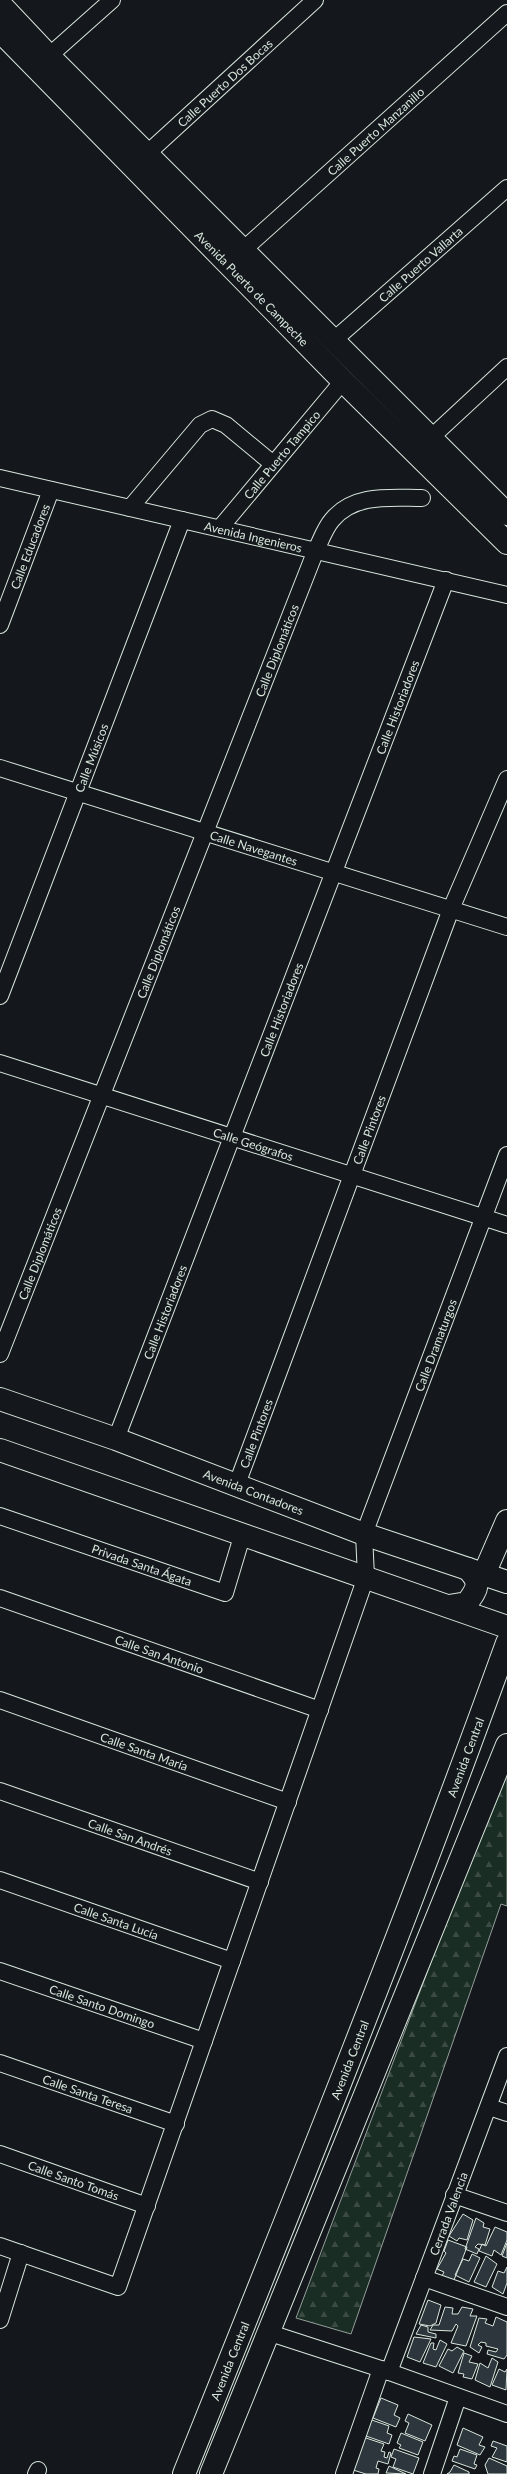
<svg xmlns="http://www.w3.org/2000/svg" width="507" height="2474" viewBox="0 0 507 2474" font-family="Lato,sans-serif">
  <style>
    .forest { fill: url(#forest-firs); stroke: #939e99 }
    .building { fill: #2c363c; stroke: #d8e6dc }
    .lines { fill: none; stroke-linecap: round; stroke-linejoin: round }
    .minor-casing { stroke: #d8e6dc; stroke-width: 18 }
    .secondary-casing { stroke: #d8e6dc; stroke-width: 24 }
    .minor { stroke: #14181c; stroke-width: 16 }
    .secondary { stroke: #14181c; stroke-width: 22 }
    .labels { text-anchor: middle; dominant-baseline: central; stroke-width: 3; stroke-linejoin: round; paint-order: stroke }
    .street-label { font-size: 12px; fill: #d8e6dc; stroke: #14181c }
  </style>
  <defs>
    <pattern id="forest-firs" width="22" height="20" patternUnits="userSpaceOnUse"><rect width="22" height="20" fill="#1a2d24"/><path d="M5 1l3.5 6h-7zM16 11l3.5 6h-7z" fill="#3b4b43"/></pattern>
  </defs>
  <rect width="100%" height="100%" fill="#14181c"/>
  <path class="forest" d="M 507,1762 L 507,1906 L 501,1904 L 351,2334 L 296,2318 Z"/>
  <path class="building" d="M 463,2214 L 473,2220 L 467,2240 L 459,2238 L 457,2241 L 449,2236 Z
    M 476,2218 L 484,2223 L 483,2227 L 490,2229 L 485,2245 L 478,2244 L 475,2247 L 479,2249 L 477,2254 L 465,2249 Z
    M 495,2227 L 507,2232 L 507,2240 L 501,2255 L 494,2250 L 492,2256 L 479,2251 L 482,2244 L 486,2246 Z
    M 448,2240 L 467,2247 L 454,2280 L 442,2276 L 444,2272 L 437,2269 L 446,2253 L 444,2251 Z
    M 507,2243 L 507,2258 L 502,2256 Z
    M 472,2254 L 480,2258 L 469,2282 L 455,2275 L 463,2259 L 469,2261 Z
    M 486,2256 L 497,2264 L 486,2287 L 474,2282 Z
    M 507,2267 L 507,2283 L 503,2294 L 492,2287 L 498,2271 L 504,2273 Z
    M 428,2300 L 441,2305 L 436,2323 L 430,2326 L 419,2324 Z
    M 445,2307 L 453,2308 L 452,2314 L 458,2314 L 462,2307 L 473,2309 L 470,2316 L 477,2316 L 466,2346 L 451,2343 L 458,2326 L 456,2324 L 452,2331 L 430,2330 L 433,2325 L 439,2325 Z
    M 496,2317 L 507,2322 L 507,2355 L 504,2359 L 487,2354 L 488,2350 L 496,2352 L 498,2349 L 486,2346 L 486,2343 L 481,2342 L 478,2345 L 482,2347 L 479,2353 L 470,2347 L 479,2318 L 487,2319 L 485,2323 L 493,2326 Z
    M 421,2325 L 428,2327 L 428,2332 L 436,2334 L 436,2338 L 416,2334 Z
    M 414,2337 L 431,2339 L 420,2362 L 407,2357 Z
    M 440,2340 L 447,2344 L 436,2367 L 423,2363 L 431,2343 L 434,2343 L 433,2349 L 436,2350 Z
    M 457,2347 L 464,2351 L 453,2373 L 439,2366 L 448,2349 L 452,2351 Z
    M 464,2353 L 472,2356 L 469,2362 L 478,2364 L 472,2379 L 463,2377 L 464,2374 L 458,2373 Z
    M 492,2358 L 498,2362 L 490,2387 L 475,2380 L 480,2363 L 488,2368 Z
    M 499,2369 L 505,2372 L 507,2369 L 506,2390 L 492,2385 Z
    M 381,2398 L 398,2405 L 394,2415 L 400,2418 L 396,2427 L 373,2418 Z
    M 408,2414 L 432,2425 L 425,2441 L 405,2433 L 409,2423 L 405,2421 Z
    M 369,2419 L 389,2426 L 387,2433 L 392,2435 L 389,2444 L 363,2435 Z
    M 463,2428 L 483,2437 L 479,2445 L 485,2447 L 480,2455 L 457,2445 Z
    M 401,2433 L 423,2442 L 418,2455 L 399,2448 L 401,2445 L 397,2443 Z
    M 360,2436 L 384,2444 L 381,2451 L 385,2452 L 384,2457 L 387,2458 L 389,2452 L 391,2453 L 388,2464 L 378,2461 L 376,2468 L 379,2469 L 378,2474 L 366,2474 L 353,2470 L 359,2457 L 354,2455 Z
    M 493,2441 L 507,2446 L 507,2462 L 492,2457 L 497,2448 L 491,2446 Z
    M 394,2449 L 419,2458 L 413,2474 L 393,2467 L 396,2459 L 391,2457 Z
    M 460,2449 L 477,2455 L 474,2464 L 477,2465 L 475,2469 L 452,2461 L 454,2456 L 457,2457 Z
    M 489,2458 L 507,2466 L 507,2474 L 488,2474 L 485,2465 Z
    M 454,2465 L 469,2472 L 469,2474 L 447,2474 L 450,2472 Z
    M 389,2466 L 406,2474 L 386,2473 Z"/>
  <g class="lines">
    <defs>
      <g id="minor">
        <path d="M 49,56 L 112,0"/>
        <path id="s1" d="M 139,161 L 315,0"/>
        <path id="s2" d="M 243,250 L 507,13"/>
        <path id="s3" d="M 334,340 L 507,188"/>
        <path d="M 423,445 L 507,367"/>
        <path id="s4" d="M 0,478 L 507,595"/>
        <path d="M 130,508 L 200,425 L 212,419 L 226,425 L 273,464"/>
        <path id="s5" d="M 220,528 L 343,381"/>
        <path id="s6" d="M 0,625 L 51,490"/>
        <path id="s7" d="M 0,768 L 507,927"/>
        <path id="s8" d="M 0,996 L 182,520"/>
        <path id="s9" d="M 0,1063 L 507,1225"/>
        <path id="s10" d="M 0,1354 L 316,550 C 321,540 325,528 332,520 C 354,493 391,498 422,498"/>
        <path id="s11" d="M 116,1439 L 446,580"/>
        <path id="s12" d="M 237,1484 L 451,909 L 507,779"/>
        <path id="s13" d="M 0,1516 L 225,1593 L 243,1533"/>
        <path id="s14" d="M 0,1598 L 320,1710"/>
        <path id="s15" d="M 0,1700 L 288,1802"/>
        <path id="s16" d="M 0,1791 L 260,1882"/>
        <path id="s17" d="M 0,1880 L 232,1961"/>
        <path id="s18" d="M 0,1971 L 204,2041"/>
        <path id="s19" d="M 0,2063 L 176,2124"/>
        <path d="M 489,2107 L 507,2113"/>
        <path id="s20" d="M 0,2154 L 147,2206"/>
        <path d="M 454,2195 L 507,2213"/>
        <path id="s21" d="M 0,2246 L 118,2287 L 366,1577 L 364,1534 L 507,1155"/>
        <path d="M 424,2278 L 507,2307"/>
        <path d="M 0,2320 L 21,2253"/>
        <path d="M 270,2333 L 381,2369 L 507,2414"/>
        <path id="s22" d="M 389,2372 L 507,2056"/>
        <path d="M 36,2474 L 38,2470"/>
        <path d="M 344,2474 L 381,2369"/>
        <path d="M 432,2474 L 458,2397"/>
      </g>
      <g id="secondary">
        <path d="M 0,4 L 49,56 L 507,514"/>
        <path id="s23" d="M 0,31 L 343,381 L 507,543"/>
        <path id="s24" d="M 0,1399 L 116,1439 L 364,1534 L 507,1582"/>
        <path d="M 0,1450 L 507,1627"/>
        <path d="M 484,1574 L 507,1521"/>
        <path d="M 449,1606 L 467,1603 C 478,1588 481,1583 468,1569"/>
        <path id="s25" d="M 184,2474 C 295,2198 406,1923 507,1643"/>
        <path d="M 211,2474 L 507,1745"/>
      </g>
    </defs>
    <use href="#minor" class="minor-casing"/>
    <use href="#secondary" class="secondary-casing"/>
    <use href="#minor" class="minor"/>
    <use href="#secondary" class="secondary"/>
  </g>
  <g class="labels">
    <g class="street-label">
      <text stroke="none"><textPath href="#s1" startOffset="116">Calle Puerto Dos Bocas</textPath></text>
      <text stroke="none"><textPath href="#s2" startOffset="178">Calle Puerto Manzanillo</textPath></text>
      <text stroke="none"><textPath href="#s3" startOffset="115">Calle Puerto Vallarta</textPath></text>
      <text stroke="none"><textPath href="#s23" startOffset="360">Avenida Puerto de Campeche</textPath></text>
      <text stroke="none"><textPath href="#s5" startOffset="96">Calle Puerto Tampico</textPath></text>
      <text stroke="none"><textPath href="#s4" startOffset="260">Avenida Ingenieros</textPath></text>
      <text stroke="none"><textPath href="#s6" startOffset="84">Calle Educadores</textPath></text>
      <text stroke="none"><textPath href="#s10" startOffset="756">Calle Diplomáticos</textPath></text>
      <text stroke="none"><textPath href="#s11" startOffset="784">Calle Historiadores</textPath></text>
      <text stroke="none"><textPath href="#s8" startOffset="255">Calle Músicos</textPath></text>
      <text stroke="none"><textPath href="#s7" startOffset="266">Calle Navegantes</textPath></text>
      <text stroke="none"><textPath href="#s10" startOffset="432">Calle Diplomáticos</textPath></text>
      <text stroke="none"><textPath href="#s11" startOffset="460">Calle Historiadores</textPath></text>
      <text stroke="none"><textPath href="#s12" startOffset="378">Calle Pintores</textPath></text>
      <text stroke="none"><textPath href="#s9" startOffset="266">Calle Geógrafos</textPath></text>
      <text stroke="none"><textPath href="#s10" startOffset="108">Calle Diplomáticos</textPath></text>
      <text stroke="none"><textPath href="#s11" startOffset="136">Calle Historiadores</textPath></text>
      <text stroke="none"><textPath href="#s21" startOffset="1122">Calle Dramaturgos</textPath></text>
      <text stroke="none"><textPath href="#s12" startOffset="54">Calle Pintores</textPath></text>
      <text stroke="none"><textPath href="#s24" startOffset="270">Avenida Contadores</textPath></text>
      <text stroke="none"><textPath href="#s13" startOffset="150">Privada Santa Ágata</textPath></text>
      <text stroke="none"><textPath href="#s14" startOffset="169">Calle San Antonio</textPath></text>
      <text stroke="none"><textPath href="#s15" startOffset="153">Calle Santa María</textPath></text>
      <text stroke="none"><textPath href="#s25" startOffset="770">Avenida Central</textPath></text>
      <text stroke="none"><textPath href="#s16" startOffset="138">Calle San Andrés</textPath></text>
      <text stroke="none"><textPath href="#s17" startOffset="123">Calle Santa Lucía</textPath></text>
      <text stroke="none"><textPath href="#s18" startOffset="108">Calle Santo Domingo</textPath></text>
      <text stroke="none"><textPath href="#s25" startOffset="446">Avenida Central</textPath></text>
      <text stroke="none"><textPath href="#s19" startOffset="93">Calle Santa Teresa</textPath></text>
      <text stroke="none"><textPath href="#s20" startOffset="78">Calle Santo Tomás</textPath></text>
      <text stroke="none"><textPath href="#s22" startOffset="169">Cerrada Valencia</textPath></text>
      <text stroke="none"><textPath href="#s25" startOffset="122">Avenida Central</textPath></text>
    </g>
  </g>
</svg>
